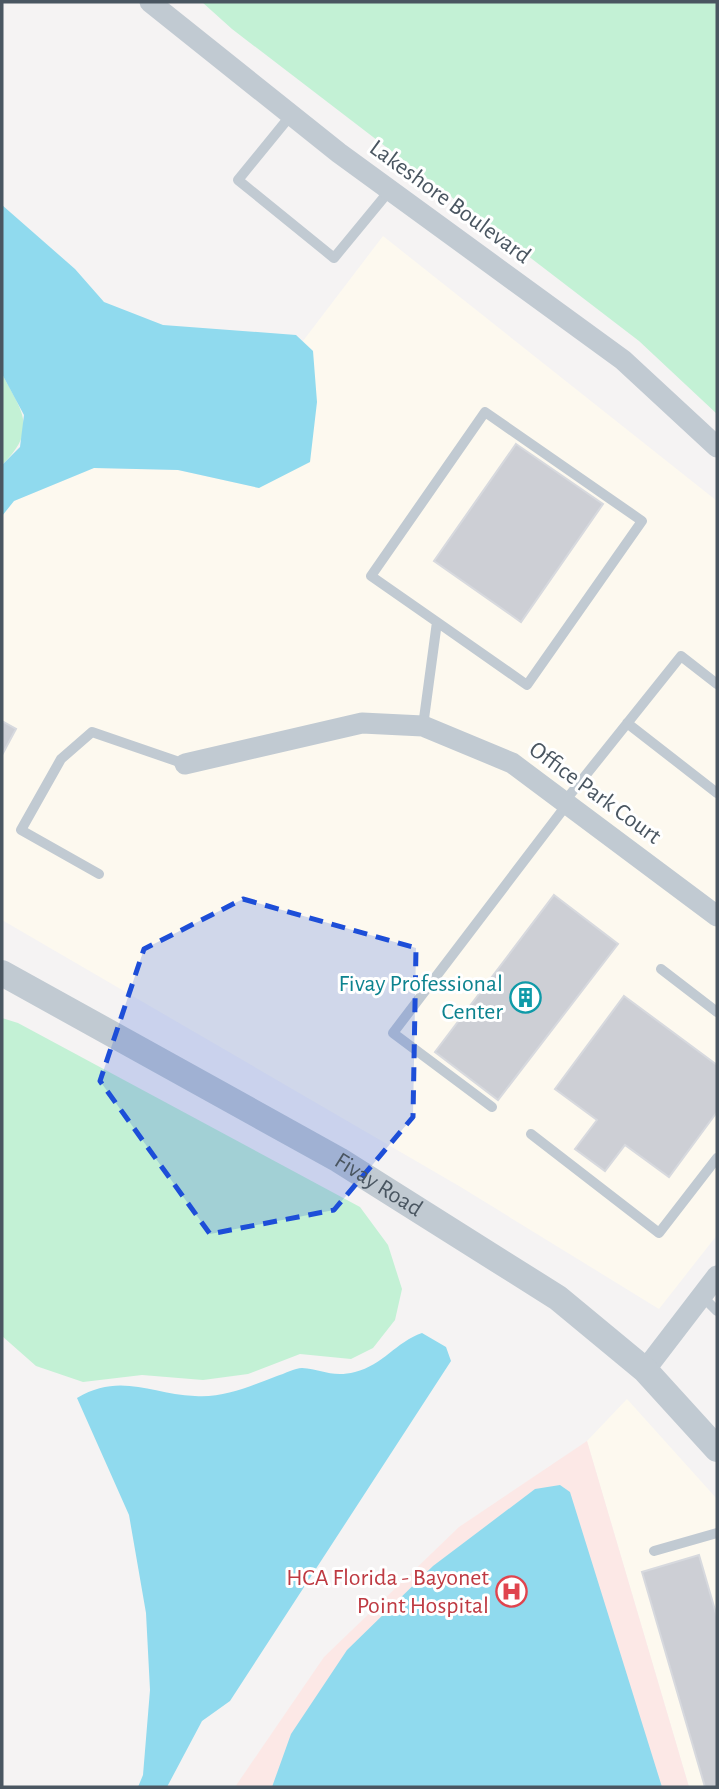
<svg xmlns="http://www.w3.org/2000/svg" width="719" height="1789" viewBox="0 0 719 1789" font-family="'Alegreya Sans',sans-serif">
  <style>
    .commercial { fill: #fdf9ef }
    .medical { fill: #fce8e6 }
    .green { fill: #c3f1d5 }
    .water { fill: #90daee }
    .building { fill: #cdcfd5; stroke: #d7d9de; stroke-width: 2 }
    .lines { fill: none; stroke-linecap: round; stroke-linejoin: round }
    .service { stroke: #c1cad2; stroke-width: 10 }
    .minor { stroke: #c1cad2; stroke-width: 21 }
    .tertiary { stroke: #c1cad2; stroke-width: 26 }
    .marked { fill: #1d4ed8; fill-opacity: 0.2; stroke: #1d4ed8; stroke-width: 5; stroke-dasharray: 14 9; stroke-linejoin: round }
    .labels { text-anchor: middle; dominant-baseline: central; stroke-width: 6; stroke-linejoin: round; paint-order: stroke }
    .street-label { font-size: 24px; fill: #4a5661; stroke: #fff }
    .culture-label { font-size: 24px; fill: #0d838f; stroke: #fff; text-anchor: end }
    .health-label { font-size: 24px; fill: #be3a42; stroke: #fff; text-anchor: end }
  </style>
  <rect width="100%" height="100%" fill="#f5f3f3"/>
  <path class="commercial" d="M 383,236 L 717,501 L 717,1235 L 659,1309 L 459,1186 L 2,920 L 2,516 L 14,501 L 94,468 L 178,470 L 259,488 L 313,351 L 303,341 Z
    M 627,1399 L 717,1499 L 717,1787 L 689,1787 L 587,1441 Z"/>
  <path class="medical" d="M 587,1441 L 689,1787 L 235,1787 L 324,1657 L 459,1527 Z"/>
  <path class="green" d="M 202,2 L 717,2 L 717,414 L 639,341 L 232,29 Z
    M 2,374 C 23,413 38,429 2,465 Z
    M 2,1018 L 18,1023 L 360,1207 L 388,1245 L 402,1289 L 395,1320 L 373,1348 L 351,1359 L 300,1354 L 248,1374 L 203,1380 L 142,1375 L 83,1382 L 36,1366 L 2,1336 Z"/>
  <path class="water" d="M 2,205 L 75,269 L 104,302 L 163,325 L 296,335 L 313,351 L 317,402 L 310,462 L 259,488 L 178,470 L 94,468 L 14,501 L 2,516 L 2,465 L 20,447 L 24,415 L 2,374 Z
    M 422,1333 L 446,1347 L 451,1361 L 230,1701 L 202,1721 L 167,1787 L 138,1787 L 143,1775 L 150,1690 L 146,1613 L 129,1515 L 77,1398 C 120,1372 151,1394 195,1396 C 225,1398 250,1386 277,1376 C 284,1374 295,1368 302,1368 C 321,1369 332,1378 355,1372 C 383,1365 396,1342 422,1333 Z
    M 560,1485 L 570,1492 L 662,1787 L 272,1787 L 291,1734 L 347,1650 L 433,1566 L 535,1489 Z"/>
  <path class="building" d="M 516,444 L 603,504 L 521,622 L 434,561 Z
    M 2,721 L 16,729 L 2,755 Z
    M 554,895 L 618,944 L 498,1100 L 435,1052 Z
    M 624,996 L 717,1065 L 717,1112 L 669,1177 L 625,1145 L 605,1171 L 575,1149 L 597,1120 L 555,1089 Z
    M 699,1555 L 717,1617 L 717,1787 L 705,1787 L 642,1572 Z"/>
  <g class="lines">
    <path class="service" d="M 291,115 L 238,180 L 334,258 L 390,190
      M 627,723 L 717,793
      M 423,726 L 437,622 L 527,685 L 642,521 L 485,412 L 371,576 L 437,622
      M 565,801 L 681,656 L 717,684
      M 99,874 L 21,830 L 61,759 L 92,732 L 185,764
      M 661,969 L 717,1012
      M 492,1107 L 393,1033 L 568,803
      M 531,1134 L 659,1233 L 717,1158
      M 702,1296 L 717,1311
      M 654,1551 L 717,1533"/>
    <path class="minor" d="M 150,2 L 339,153 L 623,360 L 717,447
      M 185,764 L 362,723 L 423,726 L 512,763 L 717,916
      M 645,1370 L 717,1276"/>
    <path class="tertiary" id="s1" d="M 2,973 L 339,1160 L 558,1298 L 645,1370 L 717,1449"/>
  </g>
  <path class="marked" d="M 243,899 L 416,948 L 413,1117 L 334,1210 L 210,1234 L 100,1081 L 144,949 Z"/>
  <defs>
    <symbol id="building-ring" viewBox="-11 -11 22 22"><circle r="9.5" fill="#fff" stroke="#0f9aa8" stroke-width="1.5"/><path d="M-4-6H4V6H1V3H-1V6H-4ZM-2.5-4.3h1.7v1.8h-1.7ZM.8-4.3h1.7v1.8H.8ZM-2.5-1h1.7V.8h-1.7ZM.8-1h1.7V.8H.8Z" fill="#0f9aa8"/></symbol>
    <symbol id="hospital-ring" viewBox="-11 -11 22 22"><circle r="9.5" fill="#fff" stroke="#e0444e" stroke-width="1.5"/><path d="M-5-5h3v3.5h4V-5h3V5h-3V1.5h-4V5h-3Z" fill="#e0444e"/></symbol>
  </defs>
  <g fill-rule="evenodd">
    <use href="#building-ring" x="508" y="980" width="35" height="35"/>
    <use href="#hospital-ring" x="494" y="1574" width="35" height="35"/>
  </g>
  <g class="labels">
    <g class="street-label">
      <text transform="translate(450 202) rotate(36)">Lakeshore Boulevard</text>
      <text transform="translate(595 793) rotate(36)">Office Park Court</text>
      <text stroke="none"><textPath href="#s1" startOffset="432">Fivay Road</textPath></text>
    </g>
    <g class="culture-label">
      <text x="503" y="984">Fivay Professional<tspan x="503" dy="28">Center</tspan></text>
    </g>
    <g class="health-label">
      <text x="489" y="1578">HCA Florida - Bayonet<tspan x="489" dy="28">Point Hospital</tspan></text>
    </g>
  </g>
  <rect width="719" height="1789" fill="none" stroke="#4a5661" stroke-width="7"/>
</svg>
